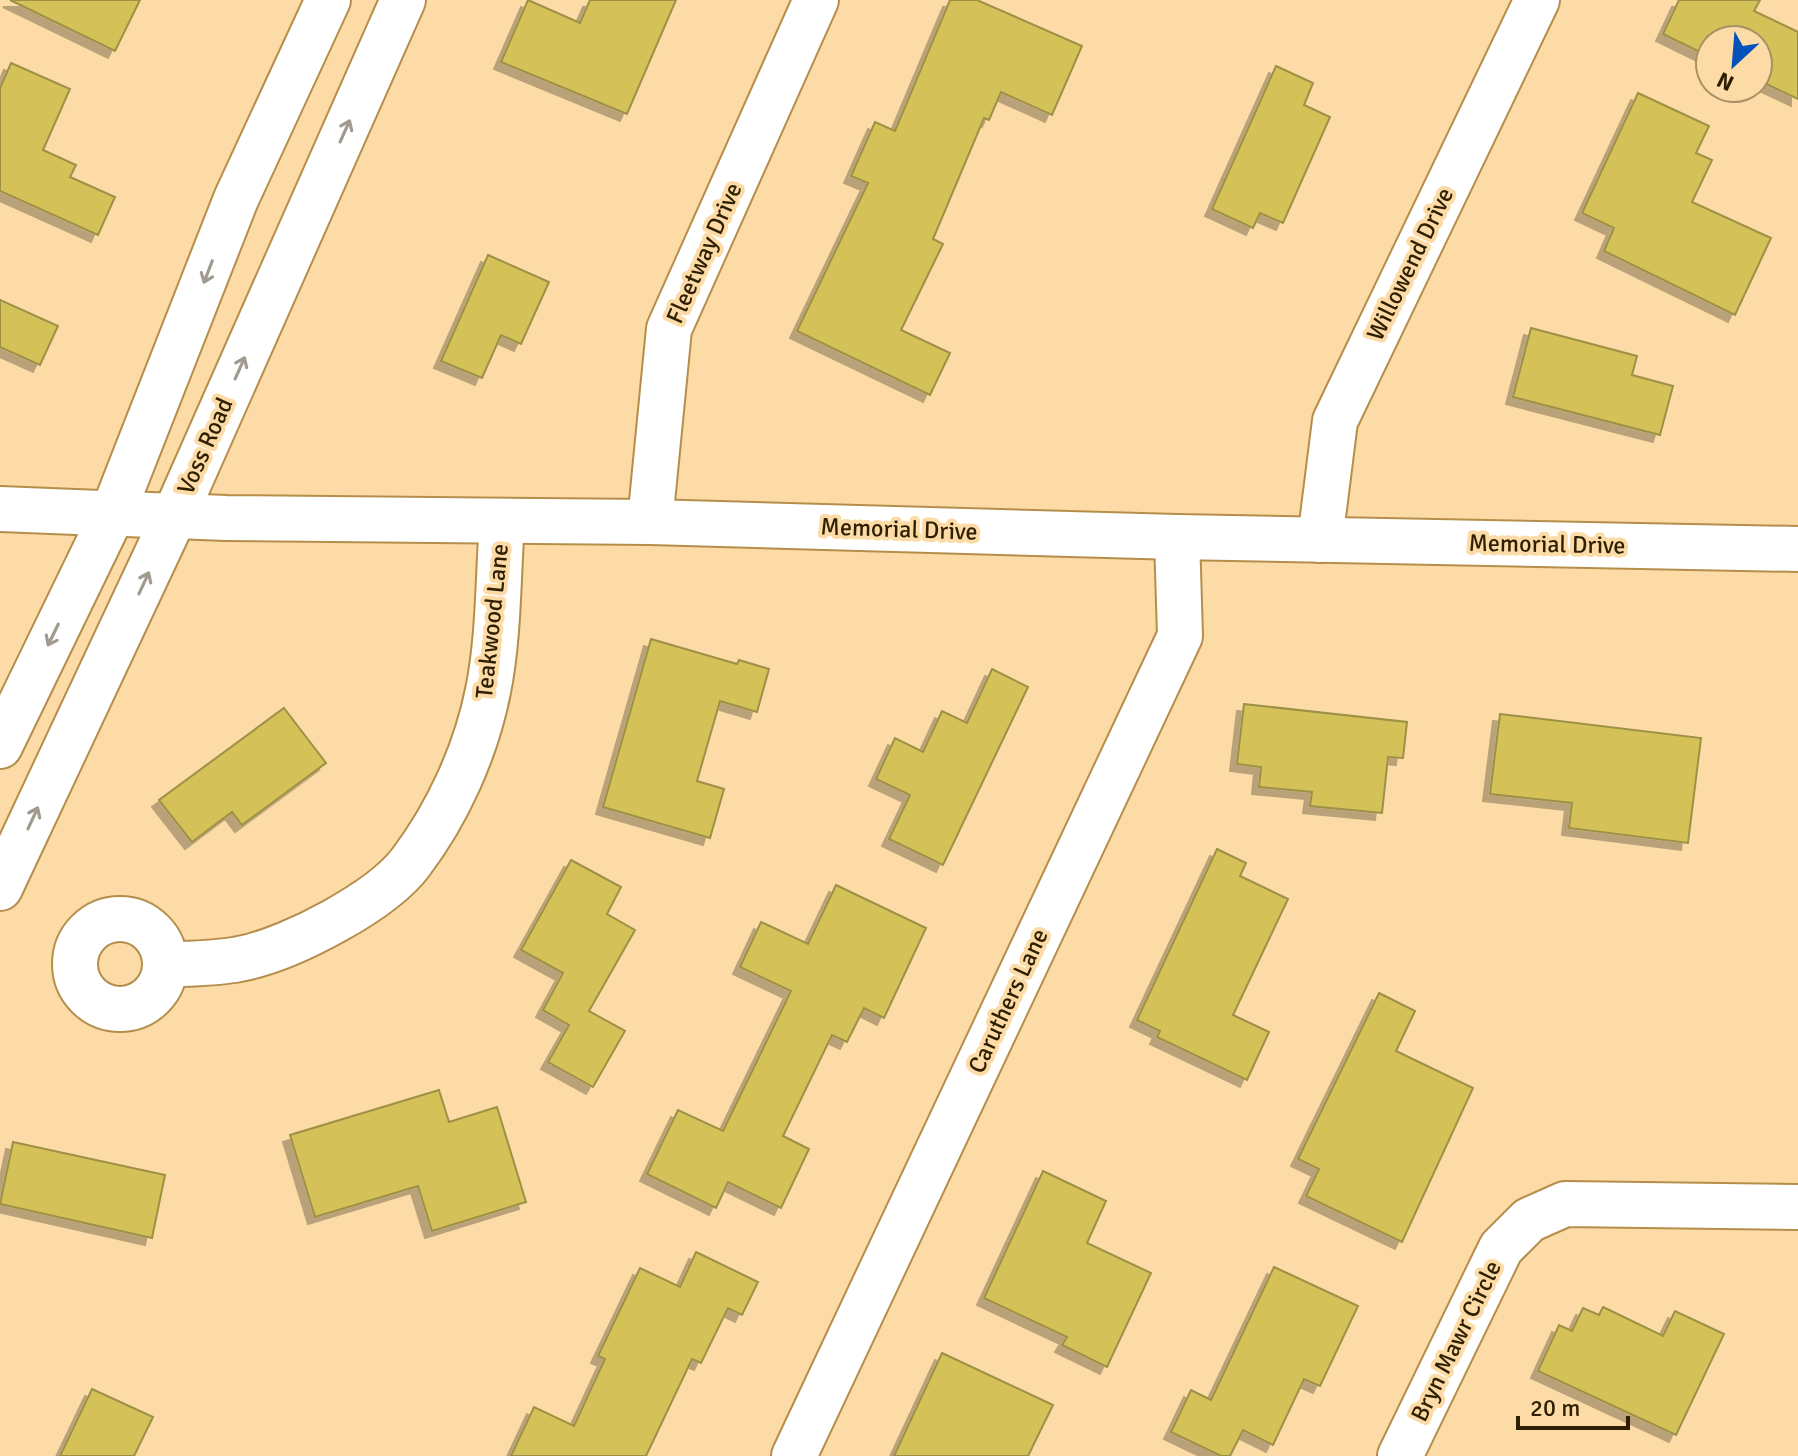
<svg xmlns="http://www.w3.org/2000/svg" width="1798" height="1456" viewBox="0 0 1798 1456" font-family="Signika,sans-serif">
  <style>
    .building { fill: #d4c159; stroke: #9d9046; stroke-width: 2; filter: url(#shadow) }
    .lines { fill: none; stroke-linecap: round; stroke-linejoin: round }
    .minor-casing { stroke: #b58e4c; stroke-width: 48 }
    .tertiary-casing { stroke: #b58e4c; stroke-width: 48 }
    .primary-casing { stroke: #b58e4c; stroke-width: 48 }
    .minor { stroke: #fff; stroke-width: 44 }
    .tertiary { stroke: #fff; stroke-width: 44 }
    .primary { stroke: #fff; stroke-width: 44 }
    .oneway { stroke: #a19a8e }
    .labels { text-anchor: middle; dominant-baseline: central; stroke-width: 8; stroke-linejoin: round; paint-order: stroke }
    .street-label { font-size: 24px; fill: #2e1f03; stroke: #fcdba6 }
  </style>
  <defs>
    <filter id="shadow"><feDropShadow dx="-7" dy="7" stdDeviation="0" flood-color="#0004"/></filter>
  </defs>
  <rect width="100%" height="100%" fill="#fcdba6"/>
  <path class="building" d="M 10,0 L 140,0 L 115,51 Z
    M 528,0 L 580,23 L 590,0 L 676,0 L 627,114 L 501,62 Z
    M 950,0 L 977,0 L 1082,46 L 1052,115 L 1001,92 L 989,120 L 984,118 L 933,239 L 943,244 L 901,330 L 950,353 L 930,395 L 797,331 L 868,183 L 851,176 L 875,122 L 895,131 Z
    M 1679,0 L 1760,0 L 1754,11 L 1798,32 L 1798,99 L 1758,80 L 1758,40 L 1710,40 L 1710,57 L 1663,34 Z
    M 11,63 L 70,89 L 43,150 L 76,165 L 70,177 L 115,197 L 98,235 L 0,191 L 0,88 Z
    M 1276,66 L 1313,83 L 1304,105 L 1330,117 L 1283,223 L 1260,213 L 1253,228 L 1212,209 Z
    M 1638,93 L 1709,126 L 1696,153 L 1712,160 L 1692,202 L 1771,238 L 1735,315 L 1604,251 L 1614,228 L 1582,213 Z
    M 488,255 L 549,282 L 521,344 L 501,335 L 482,378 L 441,361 Z
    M 0,300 L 58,326 L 40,365 L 0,347 Z
    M 1531,328 L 1637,356 L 1632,375 L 1673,386 L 1660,435 L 1513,397 Z
    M 651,639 L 737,664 L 739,660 L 769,669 L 757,712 L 720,701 L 697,781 L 724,789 L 710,838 L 603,807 Z
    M 992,669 L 1028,687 L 943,865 L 889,839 L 910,795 L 876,779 L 895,738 L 923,752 L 942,711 L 967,723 Z
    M 1244,704 L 1407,722 L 1403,758 L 1388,757 L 1382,813 L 1310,806 L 1312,792 L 1259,787 L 1261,767 L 1237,764 Z
    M 284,708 L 326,763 L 242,825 L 232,812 L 192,842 L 159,800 Z
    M 1500,714 L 1701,738 L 1688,843 L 1569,828 L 1572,803 L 1490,794 Z
    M 1217,849 L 1246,863 L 1240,876 L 1288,899 L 1233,1015 L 1269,1032 L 1247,1080 L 1157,1037 L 1160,1031 L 1137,1020 Z
    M 571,860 L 621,887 L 607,914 L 635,930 L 589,1011 L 625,1031 L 593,1087 L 548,1062 L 569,1025 L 543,1010 L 563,973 L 521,950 Z
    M 836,885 L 926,928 L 884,1018 L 864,1008 L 847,1042 L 832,1035 L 783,1136 L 809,1149 L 781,1208 L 728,1182 L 716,1208 L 647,1174 L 678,1110 L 723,1131 L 791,991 L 740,967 L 761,922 L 808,944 Z
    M 1379,993 L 1415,1011 L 1396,1051 L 1473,1088 L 1402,1242 L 1306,1196 L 1319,1169 L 1298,1159 Z
    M 439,1090 L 449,1122 L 497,1107 L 526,1202 L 432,1231 L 418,1186 L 315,1217 L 290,1135 Z
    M 13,1142 L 165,1175 L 152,1238 L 0,1204 Z
    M 1043,1171 L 1106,1201 L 1087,1243 L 1151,1273 L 1107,1367 L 1062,1345 L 1067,1337 L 984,1298 Z
    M 696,1252 L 758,1282 L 742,1315 L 728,1308 L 701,1363 L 692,1359 L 646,1456 L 511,1456 L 534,1407 L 574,1426 L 605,1359 L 598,1356 L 640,1268 L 680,1287 Z
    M 1274,1267 L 1358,1306 L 1320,1386 L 1304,1379 L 1273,1445 L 1243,1430 L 1230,1456 L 1221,1456 L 1171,1432 L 1191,1390 L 1211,1400 Z
    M 1603,1307 L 1663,1336 L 1675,1311 L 1724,1334 L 1676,1435 L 1538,1371 L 1559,1325 L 1572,1331 L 1583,1308 L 1599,1315 Z
    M 942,1353 L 1053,1405 L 1028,1456 L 894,1456 Z
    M 92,1389 L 153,1417 L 134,1456 L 60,1456 Z"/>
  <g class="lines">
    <defs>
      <path id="minor" d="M 650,522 L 669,329 L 816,0
        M 1320,540 L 1335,421 L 1537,0
        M75 964a45 45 0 1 1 90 0a45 45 0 1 1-90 0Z
        M 166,965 C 191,963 219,964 244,958 C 292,948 382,901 411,862 C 448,813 476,751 488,691 C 499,637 498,577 502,522
        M 794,1456 L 1180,636 L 1177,537
        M 1400,1456 L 1501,1248 L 1529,1220 L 1565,1204 L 1798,1207"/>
      <path id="tertiary" d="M 0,509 L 226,518 L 650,522 L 1177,537 L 1798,549"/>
      <path id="primary" d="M 0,746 L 112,515 L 236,199 L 328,0
        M 0,888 L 174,517 L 403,0"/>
    </defs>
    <use href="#minor" class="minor-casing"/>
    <use href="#tertiary" class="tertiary-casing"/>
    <use href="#primary" class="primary-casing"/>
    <use href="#minor" class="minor"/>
    <use href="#tertiary" class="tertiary"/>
    <use href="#primary" class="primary"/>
  </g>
  <defs><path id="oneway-shaft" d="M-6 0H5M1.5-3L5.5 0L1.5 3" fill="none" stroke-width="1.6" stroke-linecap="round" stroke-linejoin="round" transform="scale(2)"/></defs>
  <g class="oneway">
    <use href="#oneway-shaft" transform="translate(345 131) rotate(-66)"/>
    <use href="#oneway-shaft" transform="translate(208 272) rotate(111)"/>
    <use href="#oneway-shaft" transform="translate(240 368) rotate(-66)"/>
    <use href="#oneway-shaft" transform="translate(144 583) rotate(-65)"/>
    <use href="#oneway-shaft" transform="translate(53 635) rotate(116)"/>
    <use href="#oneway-shaft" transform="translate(33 818) rotate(-65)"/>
  </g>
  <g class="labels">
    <g class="street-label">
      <text transform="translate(704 253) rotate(-66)">Fleetway Drive</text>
      <text transform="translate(1410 264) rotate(-64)">Willowend Drive</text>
      <text transform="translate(205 446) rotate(-66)">Voss Road</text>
      <text transform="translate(899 529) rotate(2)">Memorial Drive</text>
      <text transform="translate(1547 544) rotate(1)">Memorial Drive</text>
      <text transform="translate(492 621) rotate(-84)">Teakwood Lane</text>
      <text transform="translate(1008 1001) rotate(-65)">Caruthers Lane</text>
      <text transform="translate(1456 1341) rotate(-64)">Bryn Mawr Circle</text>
    </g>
  </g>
  <g transform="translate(1734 64) rotate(206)"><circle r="38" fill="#fcdba6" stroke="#aa9065" stroke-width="2"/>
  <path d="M0-6L14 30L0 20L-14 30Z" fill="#0351bb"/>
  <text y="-12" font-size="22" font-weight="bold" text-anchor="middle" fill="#2e1f03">N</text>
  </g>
  <path d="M1518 1416v12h110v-12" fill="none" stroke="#2e1f03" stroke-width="4"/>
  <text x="1530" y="1416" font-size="24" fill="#2e1f03" stroke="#fcdba6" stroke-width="6" paint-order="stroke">20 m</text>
</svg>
